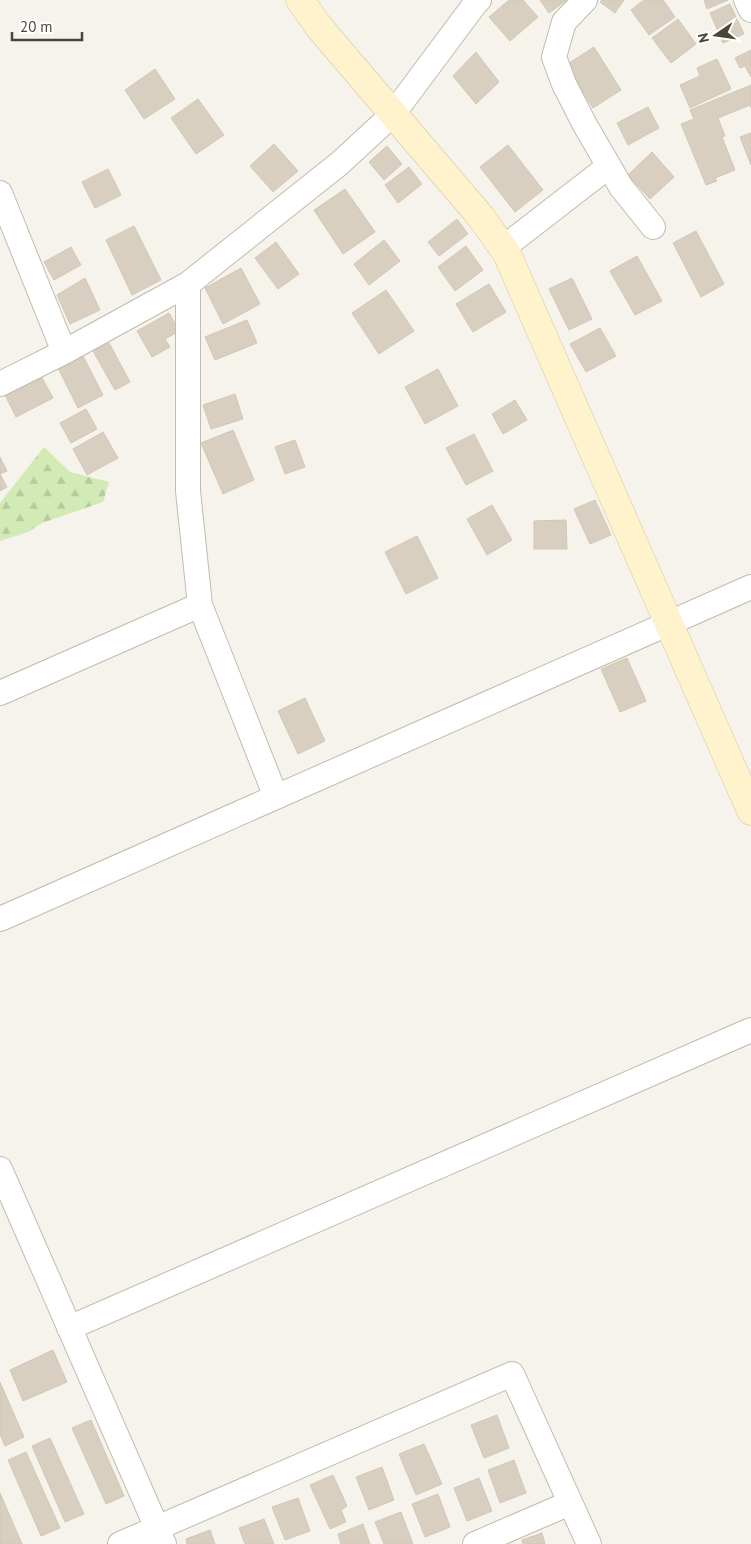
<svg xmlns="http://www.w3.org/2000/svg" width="751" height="1544" viewBox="0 0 751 1544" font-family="'PT Sans',sans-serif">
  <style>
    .forest { fill: url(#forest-firs) }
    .building { fill: #d8cfc1; stroke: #d3c7b4 }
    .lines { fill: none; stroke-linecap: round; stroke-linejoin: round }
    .street-casing { stroke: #c2bbae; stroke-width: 26 }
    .secondary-casing { stroke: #d6c79b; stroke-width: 29 }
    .street { stroke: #fff; stroke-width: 24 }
    .secondary { stroke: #fff3cd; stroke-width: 28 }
  </style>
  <defs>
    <pattern id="forest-firs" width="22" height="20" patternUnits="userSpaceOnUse" patternTransform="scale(1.25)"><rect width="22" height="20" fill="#d2eab5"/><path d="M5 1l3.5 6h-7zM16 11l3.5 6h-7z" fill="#b6ca9c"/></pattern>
  </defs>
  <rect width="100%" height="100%" fill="#f6f3ec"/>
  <path class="forest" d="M 44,447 L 70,472 L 109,482 L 103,502 L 42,523 L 28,532 L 0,541 L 0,503 Z"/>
  <path class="building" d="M 509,0 L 523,0 L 538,17 L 510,41 L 489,17 Z
    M 540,0 L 567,0 L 549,13 Z
    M 602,0 L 624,0 L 615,13 L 600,2 Z
    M 644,0 L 663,0 L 675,17 L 649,35 L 631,10 Z
    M 704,0 L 728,0 L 707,9 Z
    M 730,4 L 744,34 L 723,43 L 710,13 Z
    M 678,19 L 696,44 L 671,63 L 652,38 Z
    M 594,47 L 621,90 L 593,108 L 566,65 Z
    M 751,50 L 751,77 L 745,66 L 740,68 L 735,58 Z
    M 476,52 L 499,82 L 476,104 L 453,76 Z
    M 717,59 L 731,89 L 690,108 L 680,85 L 700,76 L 697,68 Z
    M 155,69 L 175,99 L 144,119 L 125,90 Z
    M 751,85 L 751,108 L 750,105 L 718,118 L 725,136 L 722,137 L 735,170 L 715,178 L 717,181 L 706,185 L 681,124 L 694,119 L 690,110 Z
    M 198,99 L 224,135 L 196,154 L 171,118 Z
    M 648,107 L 659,128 L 628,145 L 617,123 Z
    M 751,133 L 751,165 L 740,137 Z
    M 274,144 L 298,171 L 273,192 L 250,166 Z
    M 508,145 L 543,190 L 515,212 L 480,167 Z
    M 387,146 L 402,164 L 384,180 L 369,162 Z
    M 652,152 L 674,177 L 650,199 L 628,175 Z
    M 409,167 L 422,184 L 398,203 L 385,185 Z
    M 108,169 L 121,195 L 95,208 L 82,182 Z
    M 345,189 L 375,232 L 343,254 L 314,210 Z
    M 457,219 L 468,234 L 439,256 L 428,242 Z
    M 134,226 L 161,280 L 132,295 L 106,240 Z
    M 696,231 L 724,284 L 701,297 L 673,243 Z
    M 384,240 L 400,261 L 369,285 L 354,264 Z
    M 276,242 L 299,274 L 278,289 L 255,258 Z
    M 466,246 L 483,270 L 455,291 L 438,267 Z
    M 71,247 L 81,265 L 54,280 L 44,262 Z
    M 637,256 L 662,301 L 635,315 L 610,271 Z
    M 241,268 L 260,304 L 223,324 L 205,288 Z
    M 85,278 L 100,310 L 70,324 L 57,295 Z
    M 572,278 L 592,319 L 569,330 L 549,289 Z
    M 489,284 L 506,312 L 473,332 L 456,304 Z
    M 386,290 L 414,331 L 379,354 L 352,313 Z
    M 169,313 L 179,331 L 165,339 L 170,347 L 152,357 L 137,331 Z
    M 247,320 L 257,343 L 215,360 L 205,337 Z
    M 600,328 L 616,356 L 586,372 L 570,344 Z
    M 109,343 L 130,382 L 115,390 L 93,351 Z
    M 83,356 L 103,395 L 78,408 L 58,368 Z
    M 438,369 L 458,406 L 425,424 L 405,387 Z
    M 40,374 L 53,398 L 16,417 L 4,393 Z
    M 235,394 L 243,419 L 211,429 L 203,405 Z
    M 515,400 L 527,420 L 503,434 L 492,414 Z
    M 86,409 L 97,429 L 71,443 L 60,423 Z
    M 233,430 L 254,480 L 223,494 L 201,443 Z
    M 103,432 L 118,458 L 87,475 L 73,449 Z
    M 474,434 L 493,471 L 466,485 L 446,448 Z
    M 295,440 L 305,467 L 285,474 L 275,447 Z
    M 0,457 L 7,471 L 0,474 L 7,487 L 0,491 Z
    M 595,500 L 611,535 L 590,544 L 574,509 Z
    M 492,505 L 512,540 L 487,555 L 467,519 Z
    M 566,520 L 567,549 L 534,549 L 534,521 Z
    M 417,536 L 438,578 L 406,594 L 385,552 Z
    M 627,658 L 646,701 L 620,712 L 601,669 Z
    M 305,698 L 325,741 L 298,754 L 278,711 Z
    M 53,1350 L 67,1382 L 23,1401 L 10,1370 Z
    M 0,1382 L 24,1437 L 5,1446 L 0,1434 Z
    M 497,1415 L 509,1448 L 484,1458 L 471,1425 Z
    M 91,1420 L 124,1496 L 106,1504 L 72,1428 Z
    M 50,1438 L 84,1514 L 65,1522 L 32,1446 Z
    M 424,1444 L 442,1484 L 416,1495 L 399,1454 Z
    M 26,1452 L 60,1528 L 41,1536 L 8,1460 Z
    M 514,1460 L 526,1493 L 500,1503 L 488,1470 Z
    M 382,1467 L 394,1500 L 369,1510 L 356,1477 Z
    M 333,1475 L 347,1506 L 341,1510 L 346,1522 L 330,1529 L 310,1485 Z
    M 479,1478 L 492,1511 L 467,1521 L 454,1488 Z
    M 0,1493 L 22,1544 L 0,1544 Z
    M 438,1494 L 450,1527 L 425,1537 L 412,1504 Z
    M 298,1498 L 310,1531 L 285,1540 L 272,1507 Z
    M 401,1512 L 413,1544 L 384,1544 L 375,1522 Z
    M 264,1519 L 274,1544 L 245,1544 L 239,1528 Z
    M 363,1524 L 370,1544 L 341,1544 L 338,1534 Z
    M 210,1530 L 215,1544 L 187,1544 L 186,1539 Z
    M 542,1533 L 545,1544 L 523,1544 L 522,1540 Z"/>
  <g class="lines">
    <defs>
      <path id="street" d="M 585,0 L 564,22 L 554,57 L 564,84 L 585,125 L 621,187 L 653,227
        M 746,0 L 751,10
        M 0,193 L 64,352
        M 503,248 L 609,166
        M 188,284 L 188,491 L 200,605 L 276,797
        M 0,384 L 64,352 L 188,284 L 340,163 L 393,114 L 475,4 L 479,0
        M 0,693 L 200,605
        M 0,919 L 751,587
        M 0,1169 L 164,1544
        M 69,1328 L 751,1030
        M 120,1544 L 512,1374 L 589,1544
        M 475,1544 L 570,1503"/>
      <path id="secondary" d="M 300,0 L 319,27 L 481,217 L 507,254 L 751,811"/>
    </defs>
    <use href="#street" class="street-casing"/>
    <use href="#secondary" class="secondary-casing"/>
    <use href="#street" class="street"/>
    <use href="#secondary" class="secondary"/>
  </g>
  <g transform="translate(716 35) rotate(257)" stroke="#ffffff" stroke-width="4" paint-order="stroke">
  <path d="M0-4L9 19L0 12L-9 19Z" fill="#4b4439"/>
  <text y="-8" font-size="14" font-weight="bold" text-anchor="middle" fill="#4b4439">N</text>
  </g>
  <path d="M12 32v8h70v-8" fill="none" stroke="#4b4439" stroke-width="2.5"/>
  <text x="20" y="32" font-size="15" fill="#4b4439" stroke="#ffffff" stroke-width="4" paint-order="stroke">20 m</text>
</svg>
